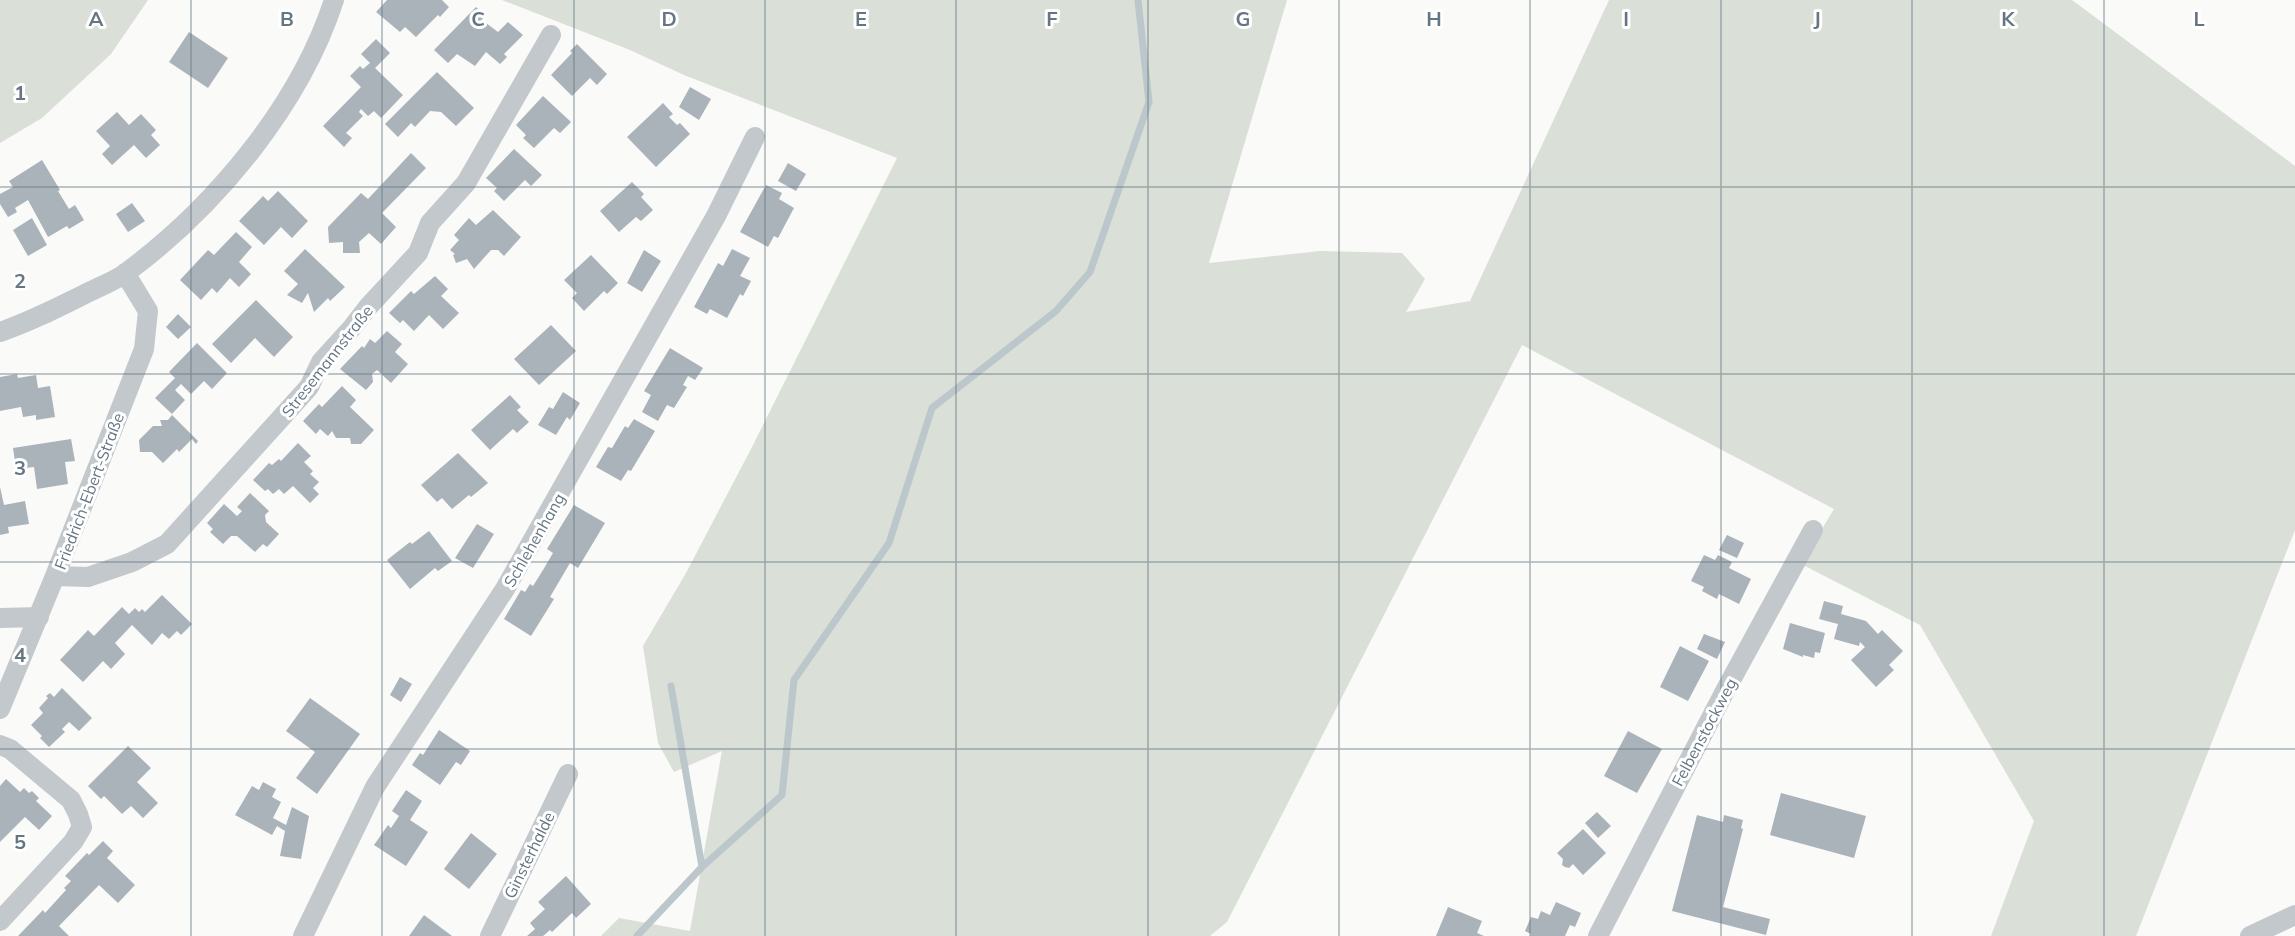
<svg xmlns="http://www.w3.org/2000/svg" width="2295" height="936" viewBox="0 0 2295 936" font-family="Mulish,sans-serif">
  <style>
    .green { fill: #dadfd7 }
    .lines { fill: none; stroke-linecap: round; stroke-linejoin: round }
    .stream { stroke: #bbc7cb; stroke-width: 7 }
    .building { fill: #aab3b9 }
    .street { stroke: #c3c8cc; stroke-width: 20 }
    .grid { fill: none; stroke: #657683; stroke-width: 1.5; stroke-opacity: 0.55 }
    .labels { text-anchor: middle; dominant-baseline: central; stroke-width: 6; stroke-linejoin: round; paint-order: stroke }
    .street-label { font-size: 16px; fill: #657683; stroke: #fff }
    .grid-label { font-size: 20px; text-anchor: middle; font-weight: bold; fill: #657683; stroke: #fff; stroke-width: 6; stroke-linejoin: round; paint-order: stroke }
  </style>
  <rect width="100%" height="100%" fill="#fafaf8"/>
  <path class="green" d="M 0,0 L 148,0 L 111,54 L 42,118 L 0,143 Z
    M 502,0 L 1287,0 L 1209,263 L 1320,251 L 1402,253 L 1425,279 L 1406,312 L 1470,301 L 1609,0 L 2072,0 L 2295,166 L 2295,530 L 2136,936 L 1991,936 L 2034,821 L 1920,625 L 1801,564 L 1834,509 L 1522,345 L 1227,922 L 1210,936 L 601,936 L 619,918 L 690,931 L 722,751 L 674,772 L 658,743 L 643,646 L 686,573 L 751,449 L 897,158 L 684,75 L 630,50 Z"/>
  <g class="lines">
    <path class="stream" d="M 702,867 L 782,795 L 794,680 L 889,543 L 932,408 L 1056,311 L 1090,272 L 1149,102 L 1138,0
      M 637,936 L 702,867 L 671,686"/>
  </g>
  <path class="building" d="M 387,0 L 442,0 L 449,7 L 440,17 L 438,15 L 416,37 L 405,27 L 400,32 L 376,12 Z
    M 476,7 L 486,16 L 482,20 L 498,32 L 508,22 L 523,35 L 504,54 L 507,57 L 500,64 L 486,52 L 475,66 L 457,54 L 448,63 L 434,50 Z
    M 189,32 L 228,58 L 208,88 L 169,62 Z
    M 376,39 L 390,53 L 375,68 L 403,95 L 381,118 L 374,111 L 368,116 L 361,109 L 359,112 L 363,116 L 346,133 L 352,138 L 344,147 L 323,126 L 361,87 L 350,76 L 360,66 L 363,69 L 370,63 L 361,54 Z
    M 577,44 L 607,74 L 597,85 L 590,78 L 572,96 L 551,75 L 572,53 L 570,51 Z
    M 437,72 L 474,108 L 456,126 L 441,112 L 430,111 L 415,127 L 411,123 L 398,137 L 385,124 Z
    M 690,87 L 711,99 L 699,120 L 679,107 Z
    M 543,96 L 571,122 L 560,133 L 554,128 L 534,148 L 523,138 L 526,135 L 516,125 Z
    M 663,103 L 673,114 L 669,117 L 677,125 L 680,123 L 690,134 L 656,167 L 627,137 Z
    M 117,112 L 129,125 L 141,114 L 156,130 L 151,135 L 160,145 L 146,158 L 134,145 L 112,165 L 102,154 L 110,146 L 96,131 Z
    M 514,149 L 542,175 L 531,186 L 525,180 L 504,201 L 494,191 L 497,188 L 486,178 Z
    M 411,153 L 426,168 L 382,213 L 396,227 L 381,244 L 369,233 L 359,242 L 360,253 L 343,253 L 343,242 L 329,243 L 328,227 L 361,193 L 368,199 Z
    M 42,160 L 60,190 L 58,191 L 69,209 L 75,205 L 84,220 L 69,229 L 67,226 L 48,237 L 28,200 L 15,208 L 17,212 L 8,217 L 0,204 L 0,194 L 13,187 L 9,181 Z
    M 788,163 L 806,174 L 796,191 L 778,181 Z
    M 632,182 L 644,194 L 641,197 L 653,210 L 641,221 L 636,217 L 619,232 L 600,211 Z
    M 766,185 L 782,193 L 779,199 L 794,208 L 778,238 L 774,236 L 768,247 L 740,232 Z
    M 278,191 L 308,221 L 292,238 L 281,227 L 264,245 L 239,221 L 263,196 L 268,201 Z
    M 132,203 L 145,221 L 128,232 L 116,214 Z
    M 493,210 L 521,237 L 504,256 L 498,250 L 491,250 L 474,269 L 467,259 L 456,263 L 453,255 L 455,254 L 450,250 L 459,240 L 454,235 L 469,218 L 476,225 Z
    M 32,218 L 47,245 L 28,256 L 13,230 Z
    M 236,232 L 252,247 L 239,262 L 251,274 L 239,287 L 230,278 L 217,293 L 212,288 L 201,300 L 180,280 L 208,250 L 214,255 Z
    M 305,249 L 345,287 L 330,301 L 328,298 L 314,312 L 308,293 L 302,303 L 287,295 L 298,284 L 284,271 Z
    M 732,249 L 750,258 L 740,276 L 751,281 L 743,296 L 740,294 L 727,318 L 710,309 L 707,314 L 694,307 L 718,263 L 723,266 Z
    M 644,250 L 661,261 L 642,292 L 627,283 Z
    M 591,255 L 618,283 L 607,294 L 604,291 L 584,311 L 572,298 L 577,293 L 564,280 Z
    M 435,276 L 448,289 L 441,296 L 459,313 L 443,329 L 429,315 L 414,331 L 403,320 L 400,323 L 389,313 L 411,291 L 414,294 Z
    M 256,300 L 293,337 L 274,357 L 255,338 L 231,363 L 212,344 Z
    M 178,314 L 191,327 L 178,339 L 166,327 Z
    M 551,325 L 576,351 L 539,385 L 514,359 Z
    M 387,331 L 402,344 L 395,352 L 408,364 L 391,383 L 377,370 L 372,374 L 373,382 L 366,390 L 340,369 L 362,346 L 364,348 L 370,339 L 375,343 Z
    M 197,343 L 227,373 L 212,389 L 204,381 L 191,394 L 181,384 L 175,390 L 185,400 L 172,414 L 155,398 L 175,378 L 169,372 Z
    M 670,348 L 703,368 L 695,380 L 688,376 L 683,385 L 687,387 L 674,408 L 667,405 L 658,421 L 642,412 L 651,395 L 644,391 Z
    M 17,374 L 18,378 L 36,375 L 38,388 L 50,386 L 55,417 L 36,420 L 36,415 L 23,417 L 21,407 L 0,411 L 0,377 Z
    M 342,386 L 356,400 L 350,407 L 374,430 L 361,444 L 351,444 L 350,438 L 336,438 L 332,431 L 328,436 L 320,429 L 316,434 L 303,421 L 319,404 L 322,407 Z
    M 563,392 L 580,403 L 570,420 L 567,417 L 556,435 L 538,425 L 549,407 L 553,409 Z
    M 510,395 L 521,407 L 517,410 L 529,422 L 517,433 L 513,429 L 490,450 L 471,430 Z
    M 172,415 L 198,441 L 196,444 L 192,439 L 179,452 L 177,449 L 163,463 L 152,452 L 140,452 L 139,440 L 153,426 L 162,426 L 160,420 L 168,420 Z
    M 634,419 L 655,431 L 631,471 L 628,470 L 621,481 L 596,467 L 608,447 L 612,448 L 625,426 L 628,428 Z
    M 71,439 L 75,461 L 65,462 L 68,484 L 37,489 L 34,467 L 16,469 L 13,448 Z
    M 298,443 L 311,456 L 304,462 L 313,471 L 310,474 L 319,482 L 313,488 L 319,494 L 310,503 L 293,486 L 284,494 L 279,489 L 273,494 L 268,489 L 265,491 L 253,480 L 269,463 L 272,465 L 279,459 L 281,461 Z
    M 458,453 L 488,483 L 471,497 L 469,495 L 452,509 L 442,498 L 437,502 L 421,485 Z
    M 0,487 L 4,505 L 25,501 L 29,524 L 8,527 L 9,533 L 0,535 Z
    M 250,493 L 269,511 L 265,515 L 266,522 L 279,534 L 267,547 L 263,544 L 255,552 L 237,536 L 231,536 L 223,544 L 210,532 L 213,529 L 207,523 L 224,504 L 237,516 L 242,511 L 237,507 Z
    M 574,505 L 605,523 L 578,568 L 570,563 L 550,597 L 554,599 L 531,636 L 504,619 L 521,590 L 525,592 L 530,584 L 533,586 L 543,570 L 553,553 L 547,549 Z
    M 477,524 L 494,534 L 473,568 L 455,558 Z
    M 429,531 L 452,561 L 438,571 L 435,568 L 410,589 L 387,560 L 410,542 L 412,544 Z
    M 1727,535 L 1744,543 L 1737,558 L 1719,550 Z
    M 1704,555 L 1715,560 L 1718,555 L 1732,562 L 1729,568 L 1751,579 L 1739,604 L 1719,594 L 1717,599 L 1702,591 L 1704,587 L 1691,581 Z
    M 162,595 L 192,624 L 181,635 L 177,631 L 169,639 L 162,633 L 152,645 L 132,625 L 115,643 L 125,654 L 111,669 L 103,661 L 83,682 L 60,660 L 88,630 L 94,636 L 122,607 L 129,614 L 135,608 L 139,612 L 142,609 L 145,612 Z
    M 1824,601 L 1843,606 L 1841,614 L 1866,621 L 1878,634 L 1882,630 L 1903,651 L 1889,665 L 1894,670 L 1876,687 L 1851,660 L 1865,647 L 1860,642 L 1859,646 L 1834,639 L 1838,624 L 1819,619 Z
    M 1790,623 L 1825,633 L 1820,653 L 1815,652 L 1814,658 L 1803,655 L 1803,657 L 1783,649 Z
    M 1704,634 L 1725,642 L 1717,659 L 1697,649 Z
    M 1680,646 L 1709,661 L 1688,701 L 1660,687 Z
    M 400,677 L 412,684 L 401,702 L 390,695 Z
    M 62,688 L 92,718 L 79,731 L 69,722 L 62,729 L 65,732 L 49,747 L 40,738 L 42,736 L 31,725 L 43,713 L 39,708 L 48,698 L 46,696 L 50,693 L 54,697 Z
    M 310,698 L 360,734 L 317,794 L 296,778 L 315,752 L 286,731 Z
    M 439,730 L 470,751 L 461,765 L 456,762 L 440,785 L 412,765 L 420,753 L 423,755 Z
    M 1628,731 L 1662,749 L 1637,793 L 1604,776 Z
    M 128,746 L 151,768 L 137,782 L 158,803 L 143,818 L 131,806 L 122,814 L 104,796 L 101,799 L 88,786 Z
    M 6,779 L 20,792 L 24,788 L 29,793 L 32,791 L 39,798 L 36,801 L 52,816 L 39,830 L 25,817 L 0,842 L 0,786 Z
    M 263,782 L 276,789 L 272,797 L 281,802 L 273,818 L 286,825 L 292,807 L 309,816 L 301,859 L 280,856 L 285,831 L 277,826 L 272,835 L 235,815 L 252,786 L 259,790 Z
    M 406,790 L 422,801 L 410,820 L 428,832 L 406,866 L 374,845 L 388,825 L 391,828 L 399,816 L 392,811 Z
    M 1781,793 L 1866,816 L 1854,858 L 1770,835 Z
    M 1597,812 L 1611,826 L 1598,838 L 1585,823 Z
    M 1697,815 L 1723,822 L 1724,815 L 1743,820 L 1741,828 L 1743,829 L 1723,907 L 1770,919 L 1766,935 L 1672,911 Z
    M 1583,829 L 1606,853 L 1583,875 L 1573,864 L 1569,868 L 1565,867 L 1562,865 L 1563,859 L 1557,853 Z
    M 471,833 L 497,854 L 469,889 L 444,869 Z
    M 103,841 L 113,851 L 107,858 L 135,885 L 118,903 L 99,885 L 59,926 L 69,936 L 18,936 L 43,910 L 45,913 L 66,890 L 64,888 L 71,881 L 65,876 L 87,853 L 89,855 Z
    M 566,876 L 591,904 L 576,918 L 572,913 L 552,932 L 550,930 L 543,936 L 527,936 L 535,929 L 530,923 L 545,909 L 538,902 Z
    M 1556,902 L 1581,913 L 1575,927 L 1570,925 L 1565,936 L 1530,936 L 1531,934 L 1525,931 L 1531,917 L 1538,919 L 1541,911 L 1550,915 Z
    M 1448,907 L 1482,921 L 1477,933 L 1484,936 L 1436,936 Z
    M 424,915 L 452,936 L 409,936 Z"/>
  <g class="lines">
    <path class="street" d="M 0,332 C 32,321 61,306 91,291 C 103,285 117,280 127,272 C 215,207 300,105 334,0
      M 55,576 L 88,577 L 132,562 L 167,544 L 309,387 L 321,362 L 351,329 L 368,307 L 418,253 L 430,223 L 466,183 L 551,35
      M 0,618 L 39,617
      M 0,709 L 55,576 L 144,349 L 148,311 L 125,273
      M 0,745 L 10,749 L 71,800 L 78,814 L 82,827 L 73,842 L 0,921
      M 303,936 L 375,787 L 505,589 L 716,216 L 755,137
      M 490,936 L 568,774
      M 1598,936 L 1725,691 L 1813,530
      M 2250,936 L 2295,915"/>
  </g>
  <path class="grid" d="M 191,0 L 191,936M 382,0 L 382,936M 574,0 L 574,936M 765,0 L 765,936M 956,0 L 956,936M 1148,0 L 1148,936M 1339,0 L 1339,936M 1530,0 L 1530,936M 1721,0 L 1721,936M 1912,0 L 1912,936M 2104,0 L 2104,936M 0,187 L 2295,187M 0,374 L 2295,374M 0,562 L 2295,562M 0,749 L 2295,749"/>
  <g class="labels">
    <g class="street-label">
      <text transform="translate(327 361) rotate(-52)">Stresemannstraße</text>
      <text transform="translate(89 491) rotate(-69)">Friedrich-Ebert-Straße</text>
      <text transform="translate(534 540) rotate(-60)">Schlehenhang</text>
      <text transform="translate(1704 732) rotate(-62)">Felbenstockweg</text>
      <text transform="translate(529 855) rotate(-64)">Ginsterhalde</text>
    </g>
  </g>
  <g class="grid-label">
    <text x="96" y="26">A</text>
    <text x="287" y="26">B</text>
    <text x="478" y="26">C</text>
    <text x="669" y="26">D</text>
    <text x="861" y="26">E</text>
    <text x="1052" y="26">F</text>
    <text x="1243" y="26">G</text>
    <text x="1434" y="26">H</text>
    <text x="1626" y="26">I</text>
    <text x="1817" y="26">J</text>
    <text x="2008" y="26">K</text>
    <text x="2199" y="26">L</text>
    <text x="20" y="100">1</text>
    <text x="20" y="288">2</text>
    <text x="20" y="475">3</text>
    <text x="20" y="662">4</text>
    <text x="20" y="849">5</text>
  </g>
</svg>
